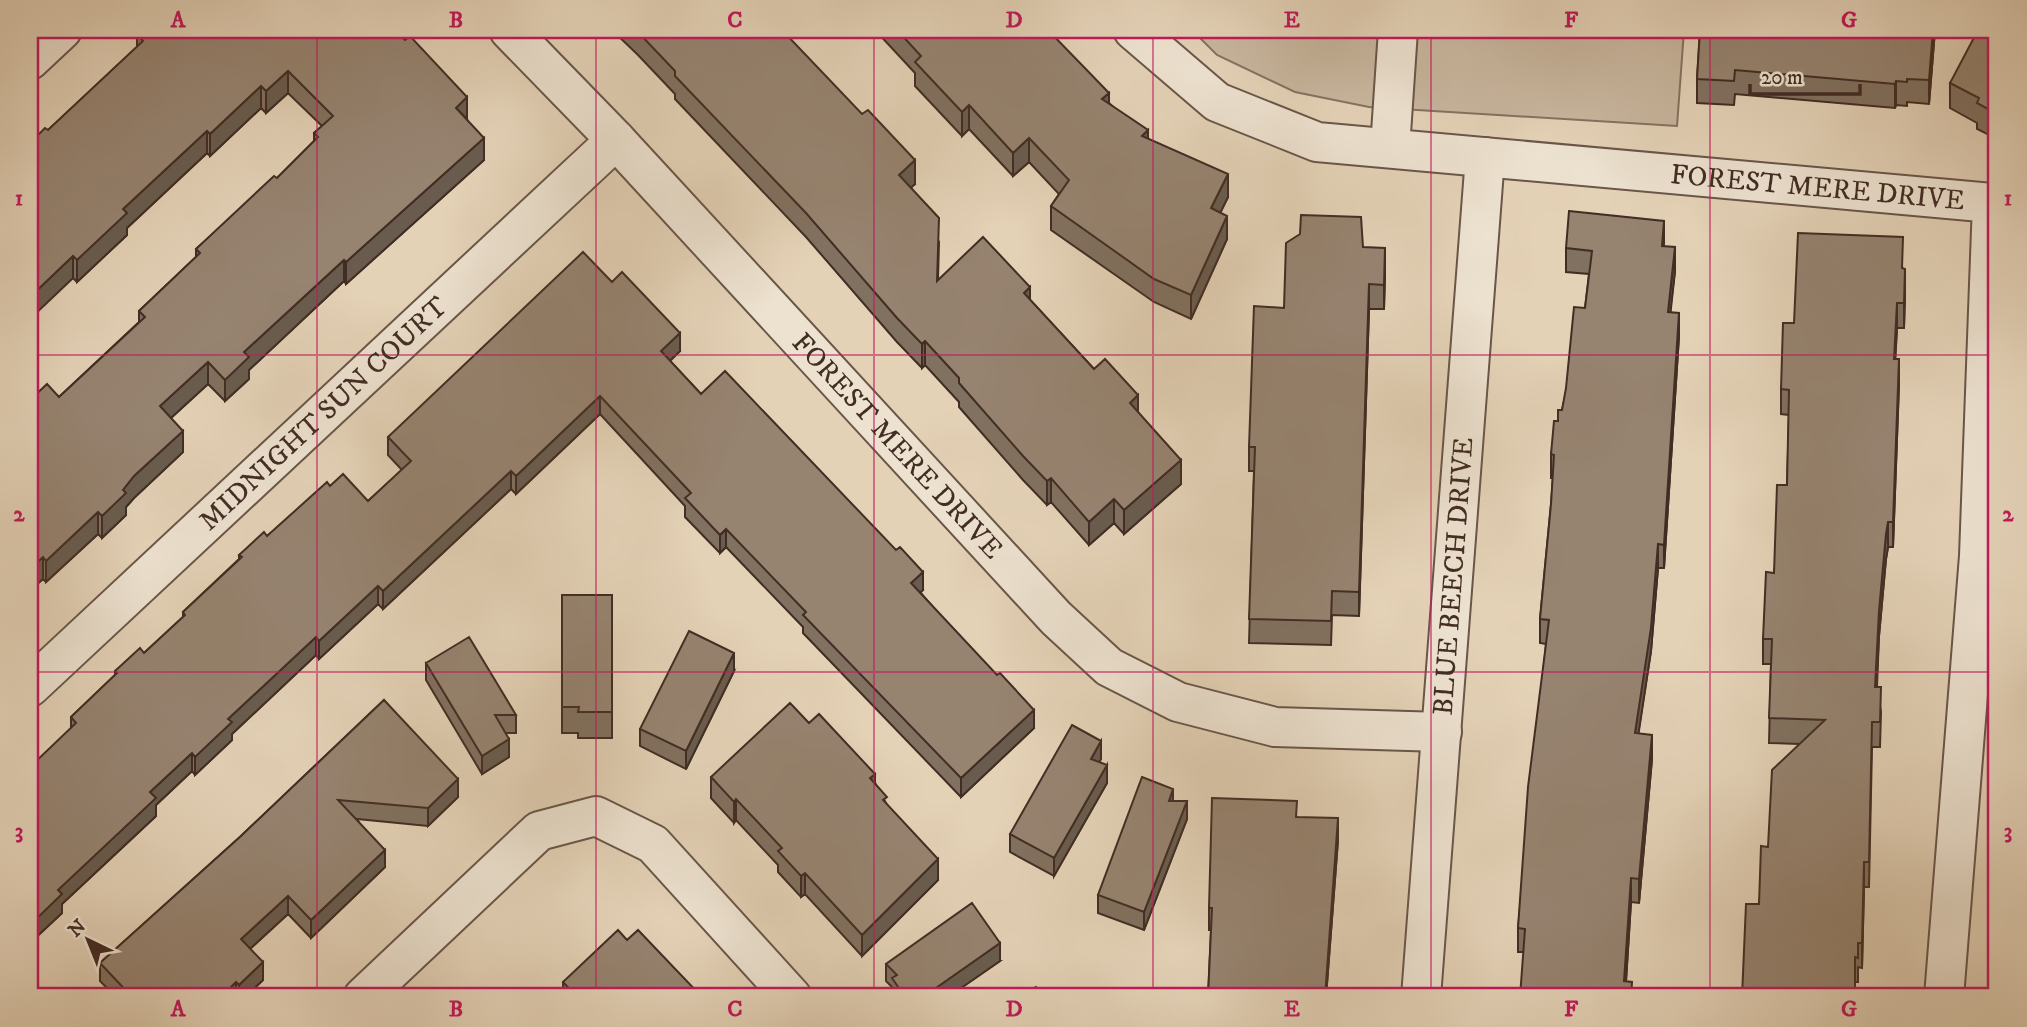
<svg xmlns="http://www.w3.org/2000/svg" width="2027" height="1027" viewBox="0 0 2027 1027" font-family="'IM FELL DW Pica',serif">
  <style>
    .green { fill: #c8b69e; stroke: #857261; stroke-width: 2 }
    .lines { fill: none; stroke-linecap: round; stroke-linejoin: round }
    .minor-casing { stroke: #6a5649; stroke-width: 42 }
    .minor { stroke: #ede2d0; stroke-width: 38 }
    .wall { fill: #817160; stroke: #422d24; stroke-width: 2 }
    .shaded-wall { fill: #695c4e; stroke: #422d24; stroke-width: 2 }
    .building { fill: #968370; stroke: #422d24; stroke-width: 2 }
    .grid { fill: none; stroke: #c2185b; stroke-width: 2; stroke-opacity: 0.55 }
    .labels { text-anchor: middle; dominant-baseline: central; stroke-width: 5; stroke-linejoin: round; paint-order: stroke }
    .street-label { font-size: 28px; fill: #422d24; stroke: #ede2d0 }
    .neatline { fill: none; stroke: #c2185b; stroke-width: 2.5 }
    .grid-label { font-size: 23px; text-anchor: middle; font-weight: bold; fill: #c2185b }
  </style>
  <rect width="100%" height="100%" fill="#e4d2b7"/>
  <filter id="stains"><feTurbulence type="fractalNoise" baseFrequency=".00286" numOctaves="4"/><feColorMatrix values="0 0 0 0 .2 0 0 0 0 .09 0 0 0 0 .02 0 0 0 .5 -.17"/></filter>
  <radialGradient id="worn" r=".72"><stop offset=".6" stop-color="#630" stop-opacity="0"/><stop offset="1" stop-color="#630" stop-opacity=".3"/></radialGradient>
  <path class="green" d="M 1192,30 L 1684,30 L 1677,126 L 1369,107 L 1295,92 L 1217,55 Z"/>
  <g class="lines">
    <defs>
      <g id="minor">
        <path id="s1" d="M 509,30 L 616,140 L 1056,618 L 1109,667 L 1178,702 L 1275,727 L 1442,732"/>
        <path id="s2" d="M 1133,30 L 1217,102 L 1317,142 L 1992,203 L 1979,556 L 1944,997"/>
        <path d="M 30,60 L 62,30"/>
        <path d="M 1390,148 L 1398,30"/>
        <path id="s3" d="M 30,687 L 616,140"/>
        <path d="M 363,997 L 539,831 L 596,816 L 653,844 L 792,997"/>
        <path id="s4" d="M 1421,997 L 1485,157"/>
      </g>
    </defs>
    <use href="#minor" class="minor-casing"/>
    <use href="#minor" class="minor"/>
  </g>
  <path class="wall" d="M 142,30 L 467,119 L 484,160 L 346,284 L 344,281 L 249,370 L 249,379 L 225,401 L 208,384 L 171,418 L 183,452 L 134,498 L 126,507 L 126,515 L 102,538 L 98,534 L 46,582 L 43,579 L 30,590 L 30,400 L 59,397 L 139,322 L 139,311 L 196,257 L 196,249 L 277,178 L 314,141 L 314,133 L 322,126 L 288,93 L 266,113 L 261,108 L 210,156 L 207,153 L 127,228 L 127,235 L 77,282 L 73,278 L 48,130 L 137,47 L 137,34 Z
    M 612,30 L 782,30 L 915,184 L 911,187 L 939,242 L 938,280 L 1030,300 L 1094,369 L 1138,413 L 1181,484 L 1124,534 L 1114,523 L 1089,545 L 1051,502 L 1047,505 L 1023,480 L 959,407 L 959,402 L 925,365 L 922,368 L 897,342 L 806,237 L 675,99 L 675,94 L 638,55 Z
    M 875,30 L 1048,30 L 1109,103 L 1148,139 L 1228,197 L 1220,213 L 1227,239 L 1191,319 L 1154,302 L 1051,230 L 1051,206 L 1059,194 L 1029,162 L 1013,176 L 969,129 L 962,136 L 915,86 L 915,73 Z
    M 1700,30 L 1935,30 L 1929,104 L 1907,102 L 1907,106 L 1896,105 L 1895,108 L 1735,94 L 1734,105 L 1697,103 L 1697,79 Z
    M 1997,30 L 1997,139 L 1977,129 L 1977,123 L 1950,108 L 1950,83 Z
    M 1664,246 L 1675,271 L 1670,312 L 1679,336 L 1664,568 L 1658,568 L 1651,651 L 1638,734 L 1652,759 L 1639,903 L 1631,902 L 1626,981 L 1632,997 L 1523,952 L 1518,952 L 1518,928 L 1546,644 L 1540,643 L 1540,619 L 1551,504 L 1553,478 L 1551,478 L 1551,454 L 1558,421 L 1562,410 L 1585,308 L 1589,274 L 1566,272 L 1566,248 Z
    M 1363,247 L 1385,273 L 1384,309 L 1369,309 L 1359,616 L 1332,615 L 1331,645 L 1249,643 L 1254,471 L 1249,471 L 1249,447 L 1284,308 Z
    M 1903,269 L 1905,294 L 1904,328 L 1897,328 L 1895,359 L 1899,384 L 1893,547 L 1888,547 L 1886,559 L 1879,636 L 1877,687 L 1881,712 L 1880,747 L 1872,747 L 1869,887 L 1864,887 L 1862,968 L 1858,967 L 1858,982 L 1855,982 L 1759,904 L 1768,847 L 1799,744 L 1769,743 L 1771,664 L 1763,664 L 1763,639 L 1774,573 L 1787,485 L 1789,415 L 1781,414 L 1781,389 L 1794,323 Z
    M 612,282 L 680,351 L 670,361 L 701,394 L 923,590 L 920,592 L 1034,728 L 961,797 L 803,633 L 803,627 L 726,547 L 720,553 L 685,517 L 685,506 L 600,414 L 516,494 L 511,489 L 383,609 L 378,604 L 319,659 L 316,655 L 232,734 L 232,740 L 195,775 L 192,771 L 156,805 L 156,816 L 62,904 L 62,913 L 30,943 L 71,729 L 71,717 L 115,675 L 115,671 L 144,653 L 183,617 L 183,612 L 239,559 L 239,555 L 267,536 L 330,486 L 368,501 L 402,470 L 388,455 L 388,437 Z
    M 562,595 L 612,595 L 612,738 L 578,738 L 578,733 L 562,733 Z
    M 426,663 L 516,715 L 516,733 L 505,733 L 509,757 L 482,774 L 426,680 Z
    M 734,671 L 686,769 L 640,746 L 640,729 Z
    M 384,700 L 458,797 L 428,826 L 357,819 L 385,867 L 311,938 L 288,914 L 250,949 L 263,980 L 245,997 L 116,997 L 100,981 L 100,963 L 241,836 Z
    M 809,723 L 875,783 L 887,805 L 938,880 L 862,956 L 805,894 L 801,897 L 778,872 L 778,865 L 736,820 L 734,823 L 711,798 L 711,777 Z
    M 1101,759 L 1099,762 L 1107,783 L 1054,876 L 1010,852 L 1010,834 Z
    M 1173,801 L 1187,819 L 1144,930 L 1098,913 L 1098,895 Z
    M 1297,817 L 1338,840 L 1326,997 L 1208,997 L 1211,930 L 1209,930 L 1209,908 Z
    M 627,940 L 702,997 L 563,997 L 563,982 Z
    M 1000,961 L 948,997 L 893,997 L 892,987 L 886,981 L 886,964 Z"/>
  <path class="shaded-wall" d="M 1933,30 L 1935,30 L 1929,104 L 1929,80 Z
    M 288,71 L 288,93 L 266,113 L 266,91 Z
    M 1896,81 L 1896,105 L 1895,108 L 1895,84 Z
    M 261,86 L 261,108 L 210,156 L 210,134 Z
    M 1109,93 L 1109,117 L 1102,99 Z
    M 467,97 L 467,119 L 456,108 Z
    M 969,105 L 969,129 L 962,136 L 962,112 Z
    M 1148,130 L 1148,154 L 1142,136 Z
    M 207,131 L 207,153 L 127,228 L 127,235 L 77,282 L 77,260 L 123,209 Z
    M 484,138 L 484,160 L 346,284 L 346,262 Z
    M 1029,138 L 1029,162 L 1013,176 L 1013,153 Z
    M 915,160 L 915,184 L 899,198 L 899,175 Z
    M 1228,174 L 1228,197 L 1211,232 L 1211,208 Z
    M 1227,216 L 1227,239 L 1191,319 L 1191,295 Z
    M 1664,221 L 1664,244 L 1662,269 L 1662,246 Z
    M 1675,247 L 1675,271 L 1668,336 L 1668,312 Z
    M 1385,248 L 1385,273 L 1384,309 L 1384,285 Z
    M 73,256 L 73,278 L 30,319 L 30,297 Z
    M 344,260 L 344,281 L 249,370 L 249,379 L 225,401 L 225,380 L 244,352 Z
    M 1905,269 L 1905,294 L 1904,328 L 1904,303 Z
    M 1369,284 L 1369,309 L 1359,616 L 1359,592 Z
    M 1030,287 L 1030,311 L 1024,293 Z
    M 1897,303 L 1897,328 L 1894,384 L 1894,359 Z
    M 1679,313 L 1679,336 L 1664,568 L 1664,545 Z
    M 680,333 L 680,351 L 661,369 L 661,351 Z
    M 925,341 L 925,365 L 922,368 L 922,344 Z
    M 1899,359 L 1899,384 L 1893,547 L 1893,522 Z
    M 208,362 L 208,384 L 160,428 L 160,406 Z
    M 1138,395 L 1138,419 L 1130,403 Z
    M 600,396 L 600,414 L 516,494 L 516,476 Z
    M 183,431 L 183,452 L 134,498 L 126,507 L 126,515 L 102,538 L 102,516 L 134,476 Z
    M 1181,460 L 1181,484 L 1124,534 L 1124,510 Z
    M 511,471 L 511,489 L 383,609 L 383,591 Z
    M 1051,478 L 1051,502 L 1047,505 L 1047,481 Z
    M 1114,499 L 1114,523 L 1089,545 L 1089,522 Z
    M 98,512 L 98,534 L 46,582 L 46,561 Z
    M 1888,522 L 1888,547 L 1886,559 L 1879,636 L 1875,712 L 1875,687 L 1879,611 L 1886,534 Z
    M 726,529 L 726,547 L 720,553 L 720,535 Z
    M 1658,544 L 1658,568 L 1651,651 L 1635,757 L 1635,733 Z
    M 43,557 L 43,579 L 30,590 L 30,569 Z
    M 923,572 L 923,590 L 911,601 L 911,583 Z
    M 378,586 L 378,604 L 319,659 L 319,641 Z
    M 316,637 L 316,655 L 232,734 L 232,740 L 195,775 L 195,757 L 228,719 Z
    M 734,653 L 734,671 L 686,769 L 686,751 Z
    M 1034,710 L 1034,728 L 961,797 L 961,778 Z
    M 1652,735 L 1652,759 L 1639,903 L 1639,879 Z
    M 509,739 L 509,757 L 482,774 L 482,756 Z
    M 1101,741 L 1101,759 L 1091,777 L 1091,759 Z
    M 192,753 L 192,771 L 156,805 L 156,816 L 62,904 L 62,913 L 30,943 L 30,925 L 58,890 L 150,792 Z
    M 1107,765 L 1107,783 L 1054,876 L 1054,858 Z
    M 875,774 L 875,794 L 870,778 Z
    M 458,779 L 458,797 L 428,826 L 428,808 Z
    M 1173,789 L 1173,807 L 1169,801 Z
    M 736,799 L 736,820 L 734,823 L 734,802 Z
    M 1187,801 L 1187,819 L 1144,930 L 1144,912 Z
    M 1338,818 L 1338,840 L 1326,997 L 1325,997 Z
    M 385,850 L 385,867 L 311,938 L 311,920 Z
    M 938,859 L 938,880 L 862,956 L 862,935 Z
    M 1864,862 L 1864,887 L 1862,968 L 1862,943 Z
    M 805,873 L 805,894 L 801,897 L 801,876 Z
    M 1631,878 L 1631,902 L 1625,997 L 1624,981 Z
    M 288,896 L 288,914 L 241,957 L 241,939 Z
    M 1000,943 L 1000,961 L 948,997 L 923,997 Z
    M 263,962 L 263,980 L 245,997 L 239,997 L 239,985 Z
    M 236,982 L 236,997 L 221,997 Z"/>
  <path class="building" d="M 142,30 L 395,30 L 405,40 L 410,36 L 467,97 L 456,108 L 484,138 L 346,262 L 344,260 L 244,352 L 249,357 L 225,380 L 208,362 L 160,406 L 183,431 L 134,476 L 123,490 L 126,493 L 102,516 L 98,512 L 46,561 L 43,557 L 30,569 L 30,400 L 47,384 L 59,397 L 145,317 L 139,311 L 200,253 L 196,249 L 274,176 L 277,178 L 318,137 L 314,133 L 333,116 L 288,71 L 266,91 L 261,86 L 210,134 L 207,131 L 123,209 L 127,213 L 77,260 L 73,256 L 30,297 L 30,143 L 45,128 L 48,130 L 143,41 L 137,34 Z
    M 636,30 L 782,30 L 862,114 L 868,110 L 915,160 L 899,175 L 939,218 L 937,281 L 983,237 L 1030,287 L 1024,293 L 1094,369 L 1105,359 L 1138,395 L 1130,403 L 1181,460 L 1124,510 L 1114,499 L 1089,522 L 1051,478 L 1047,481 L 1023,456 L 959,383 L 959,378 L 925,341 L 922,344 L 897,318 L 806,213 L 675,76 L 675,71 Z
    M 897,30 L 1048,30 L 1109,93 L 1102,99 L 1148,130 L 1142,136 L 1228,174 L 1211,208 L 1227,216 L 1191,295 L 1154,279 L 1051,206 L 1069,180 L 1029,138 L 1013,153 L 969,105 L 962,112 L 915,62 L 921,56 Z
    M 1700,30 L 1933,30 L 1929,80 L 1907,79 L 1907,82 L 1896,81 L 1895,84 L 1735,70 L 1734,81 L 1697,79 Z
    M 1978,30 L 1997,30 L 1997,114 L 1977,103 L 1979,98 L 1950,83 Z
    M 1569,211 L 1664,221 L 1662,246 L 1675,247 L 1668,312 L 1679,313 L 1664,545 L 1658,544 L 1651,628 L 1635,733 L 1652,735 L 1639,879 L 1631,878 L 1624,981 L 1632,982 L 1631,997 L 1520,997 L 1525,929 L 1518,928 L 1528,787 L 1549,620 L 1540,619 L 1551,504 L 1554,455 L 1551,454 L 1554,421 L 1558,421 L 1558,410 L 1562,410 L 1566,388 L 1574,307 L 1585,308 L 1592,251 L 1566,248 Z
    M 1301,215 L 1361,217 L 1363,247 L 1385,248 L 1384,285 L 1369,284 L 1359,592 L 1332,591 L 1331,621 L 1249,619 L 1255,447 L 1249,447 L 1254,306 L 1284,308 L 1286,243 L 1300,234 Z
    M 1798,233 L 1903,237 L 1902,268 L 1905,269 L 1904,303 L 1897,303 L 1894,359 L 1899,359 L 1893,522 L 1888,522 L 1886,534 L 1879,611 L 1875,687 L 1881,687 L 1880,722 L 1872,722 L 1869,862 L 1864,862 L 1862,943 L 1858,943 L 1858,958 L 1855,957 L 1855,997 L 1742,997 L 1746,904 L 1759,904 L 1761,846 L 1768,847 L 1772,770 L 1825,720 L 1769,718 L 1772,639 L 1763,639 L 1766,572 L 1774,573 L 1777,485 L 1787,485 L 1789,390 L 1781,389 L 1783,323 L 1794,323 Z
    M 583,252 L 612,282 L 622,272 L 680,333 L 661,351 L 701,394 L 725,371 L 896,550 L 900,547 L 923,572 L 911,583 L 997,675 L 1000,673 L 1034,710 L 961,778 L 803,615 L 806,612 L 726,529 L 720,535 L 685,498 L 691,493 L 600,396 L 516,476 L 511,471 L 383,591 L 378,586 L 319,641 L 316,637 L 228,719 L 232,722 L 195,757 L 192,753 L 150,792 L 156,798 L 58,890 L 62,894 L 30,925 L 30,767 L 76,723 L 71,717 L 117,673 L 115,671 L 140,648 L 144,653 L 185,615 L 183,612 L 242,557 L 239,555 L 264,532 L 267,536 L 327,482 L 330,486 L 343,474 L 368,501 L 411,461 L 388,437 Z
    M 562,595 L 612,595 L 612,712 L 578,712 L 579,707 L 562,707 Z
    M 689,631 L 734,653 L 686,751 L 640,729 Z
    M 469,637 L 516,715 L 495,715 L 509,739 L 482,756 L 426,663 Z
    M 384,700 L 458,779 L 428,808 L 338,800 L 385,850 L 311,920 L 288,896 L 241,939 L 263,962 L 239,985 L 236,982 L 221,997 L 132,997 L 100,963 L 241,836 Z
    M 790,703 L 809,723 L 819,714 L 875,774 L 870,778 L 887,797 L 883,800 L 938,859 L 862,935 L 805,873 L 801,876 L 778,851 L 782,848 L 736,799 L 734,802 L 711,777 Z
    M 1072,725 L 1101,741 L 1091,759 L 1107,765 L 1054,858 L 1010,834 Z
    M 1142,777 L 1173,789 L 1169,801 L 1187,801 L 1144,912 L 1098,895 Z
    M 1212,798 L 1297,801 L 1296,817 L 1338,818 L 1325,997 L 1208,997 L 1212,908 L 1209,908 Z
    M 972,903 L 1000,943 L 923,997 L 905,997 L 892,978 L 897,975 L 886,964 Z
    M 618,930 L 627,940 L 638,930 L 702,997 L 577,997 L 563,982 Z
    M 1036,987 L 1041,997 L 1015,997 Z
    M 450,990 L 456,997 L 443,997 Z"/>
  <path class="grid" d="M 317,30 L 317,997M 596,30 L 596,997M 874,30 L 874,997M 1153,30 L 1153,997M 1431,30 L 1431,997M 1710,30 L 1710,997M 30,355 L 1997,355M 30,672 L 1997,672"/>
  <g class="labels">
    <g class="street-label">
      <text stroke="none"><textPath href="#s2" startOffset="721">FOREST MERE DRIVE</textPath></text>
      <text stroke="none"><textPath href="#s3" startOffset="401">MIDNIGHT SUN COURT</textPath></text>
      <text stroke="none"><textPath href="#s1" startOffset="569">FOREST MERE DRIVE</textPath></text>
      <text stroke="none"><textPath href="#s4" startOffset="422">BLUE BEECH DRIVE</textPath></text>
    </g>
  </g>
  <rect width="2027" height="1027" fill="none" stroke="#e4d2b7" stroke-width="77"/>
  <g transform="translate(88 940) rotate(317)" stroke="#ede2d0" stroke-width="5" paint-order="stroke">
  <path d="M0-5L12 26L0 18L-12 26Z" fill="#422d24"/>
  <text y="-10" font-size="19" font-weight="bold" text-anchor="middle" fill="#422d24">N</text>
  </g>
  <path d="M1750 84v10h110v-10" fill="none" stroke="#422d24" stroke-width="3.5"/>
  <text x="1761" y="84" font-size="21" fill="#422d24" stroke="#ede2d0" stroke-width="5" paint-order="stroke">20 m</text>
  <rect x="38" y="38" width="1950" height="950" class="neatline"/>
  <g class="grid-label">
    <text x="178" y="27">A</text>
    <text x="456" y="27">B</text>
    <text x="735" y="27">C</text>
    <text x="1014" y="27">D</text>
    <text x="1292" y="27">E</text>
    <text x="1571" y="27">F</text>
    <text x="1849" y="27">G</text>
    <text x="19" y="205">1</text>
    <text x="2008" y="205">1</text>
    <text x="19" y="521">2</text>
    <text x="2008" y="521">2</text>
    <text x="19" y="838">3</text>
    <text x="2008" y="838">3</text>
    <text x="178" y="1016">A</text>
    <text x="456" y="1016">B</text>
    <text x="735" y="1016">C</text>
    <text x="1014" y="1016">D</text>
    <text x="1292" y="1016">E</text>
    <text x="1571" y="1016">F</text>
    <text x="1849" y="1016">G</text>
  </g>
  <rect width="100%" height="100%" filter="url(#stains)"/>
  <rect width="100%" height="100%" fill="url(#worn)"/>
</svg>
